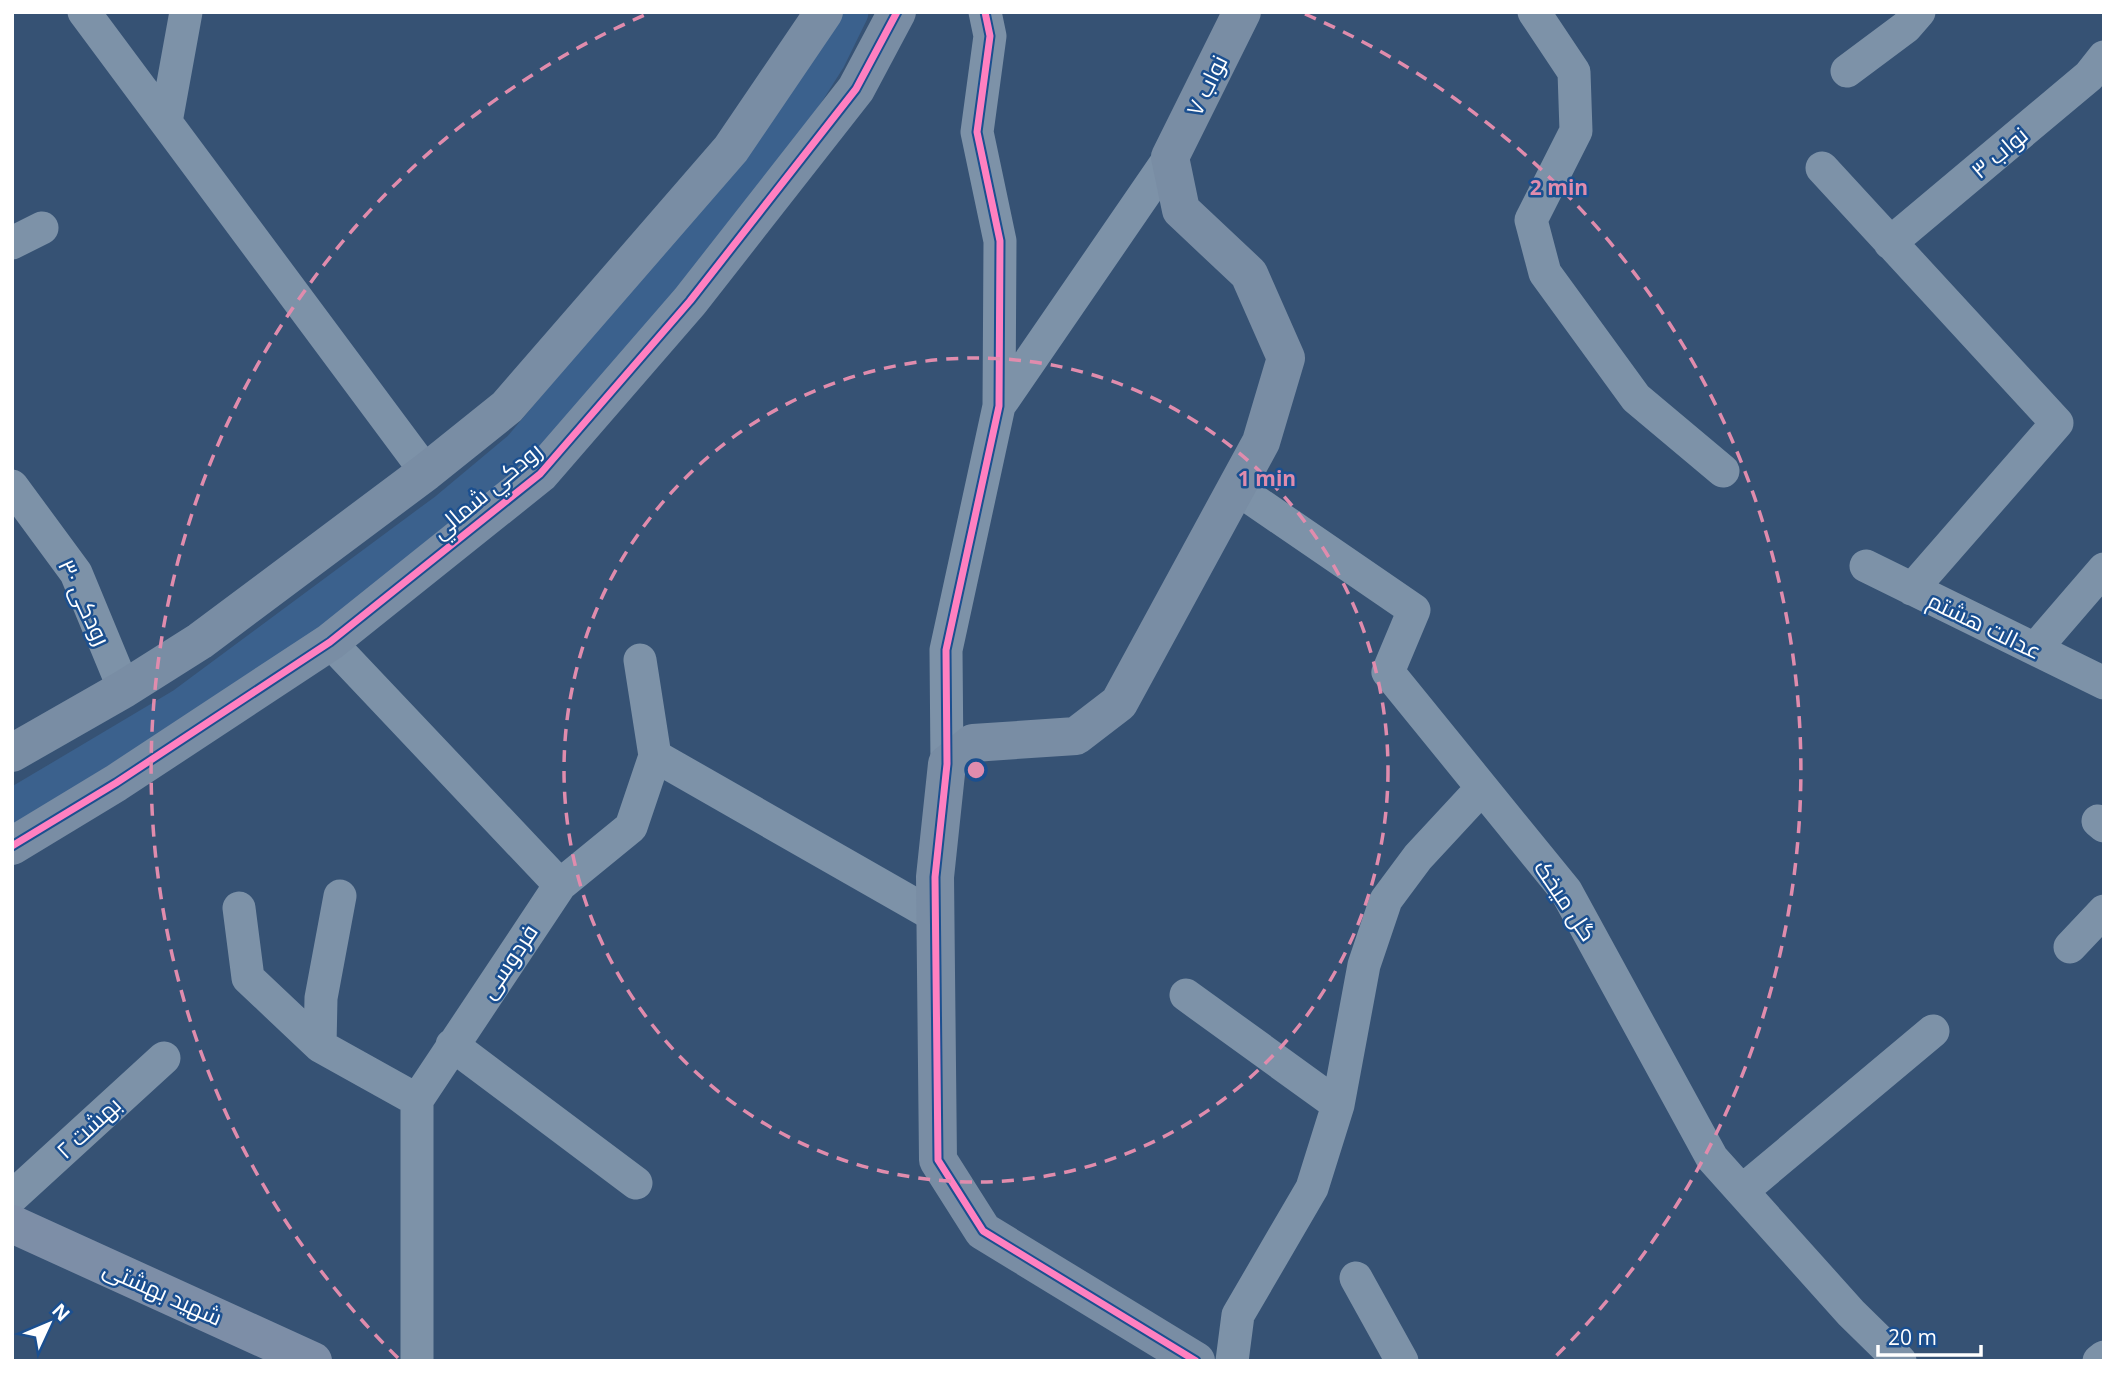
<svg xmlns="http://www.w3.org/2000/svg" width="2116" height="1373" viewBox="0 0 2116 1373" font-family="'Open Sans',Cairo,sans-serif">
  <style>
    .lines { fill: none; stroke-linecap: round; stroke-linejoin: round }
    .canal { stroke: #3b618d; stroke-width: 37 }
    .street { stroke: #7d92a8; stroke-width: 33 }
    .secondary { stroke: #798da4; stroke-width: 38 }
    .primary { stroke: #7d8ea7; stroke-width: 38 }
    .cycleway-casing { stroke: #1b4f8f; stroke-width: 11 }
    .cycleway { stroke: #ff80c0; stroke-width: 7 }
    .ring { fill: none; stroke: #e08cad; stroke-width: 3.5; stroke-dasharray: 12 9 }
    .labels { text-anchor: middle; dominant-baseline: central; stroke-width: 5; stroke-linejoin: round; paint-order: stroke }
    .street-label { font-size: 23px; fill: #fff; stroke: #1b4f8f }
    .centre { fill: #e08cad; stroke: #1b4f8f; stroke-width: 3.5 }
    .ring-label { font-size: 21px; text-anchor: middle; font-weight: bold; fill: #e08cad; stroke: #1b4f8f; stroke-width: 5; stroke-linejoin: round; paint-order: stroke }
  </style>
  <rect width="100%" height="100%" fill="#365274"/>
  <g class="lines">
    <path class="canal" d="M 12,808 L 182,707 L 448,510 L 521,449 L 762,162 L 827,59 L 850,12"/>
    <path class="street" d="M 84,12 L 426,472
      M 1534,12 L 1574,72 L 1576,131 L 1531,220 L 1545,273 L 1636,398 L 1723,471
      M 1847,71 L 1906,27 L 1919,12
      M 166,122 L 186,12
      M 1822,168 L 2057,423 L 1912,589
      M 12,243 L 42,228
      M 1890,243 L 2089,76 L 2104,57
      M 999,406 L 1170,157
      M 12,486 L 76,573 L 124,689
      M 1236,488 L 1414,610 L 1388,672 L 1566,891 L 1712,1158 L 1851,1313 L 1900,1361
      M 1866,566 L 2104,683
      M 330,642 L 560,885 L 417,1100 L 417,1361
      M 2035,649 L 2104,569
      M 655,756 L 935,916
      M 947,764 L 946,650 L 999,406 L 1000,241 L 977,132 L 990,36 L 985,12
      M 2098,821 L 2104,826
      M 560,885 L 631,827 L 655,756 L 640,660
      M 340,896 L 321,998 L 320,1046 L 417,1100
      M 239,908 L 248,978 L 320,1046
      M 2070,947 L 2104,911
      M 1186,995 L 1338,1105
      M 452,1045 L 636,1183
      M 1742,1191 L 1933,1031
      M 12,1197 L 164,1058
      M 1356,1278 L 1402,1361
      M 1232,1361 L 1238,1315 L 1312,1188 L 1338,1105 L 1364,965 L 1386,900 L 1418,857 L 1482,788
      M 2099,1361 L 2104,1357"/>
    <path class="secondary" d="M 12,753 L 124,689 L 200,641 L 426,472 L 507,407 L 731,149 L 824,12
      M 12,846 L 116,783 L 330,642 L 540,474 L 690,301 L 856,89 L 897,12
      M 1196,1361 L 983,1231 L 938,1160 L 935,877 L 947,764 L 973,743 L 1076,736 L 1119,703 L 1261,442 L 1286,358 L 1249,274 L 1181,210 L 1170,157 L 1242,12"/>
    <path class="primary" d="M 12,1224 L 313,1361"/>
    <defs>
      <path id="cycleway" d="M 985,12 L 990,36 L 977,132 L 1000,241 L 999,406 L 946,650 L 947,764 L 935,877 L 938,1160 L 983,1231 L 1196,1361
        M 12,846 L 116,783 L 330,642 L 540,474 L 690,301 L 856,89 L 897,12"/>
    </defs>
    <use href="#cycleway" class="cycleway-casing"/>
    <use href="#cycleway" class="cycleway"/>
  </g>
  <g class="ring">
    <circle cx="976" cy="770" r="412"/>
    <path d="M398 1358A824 824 0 0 1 647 14M1305 14A824 824 0 0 1 1554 1358"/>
  </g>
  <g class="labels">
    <g class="street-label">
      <text transform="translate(1206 85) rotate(-64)">نواب ۷</text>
      <text transform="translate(1999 152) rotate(-40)">نواب ۳</text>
      <text transform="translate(486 490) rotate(-40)">رودکي شمالي</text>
      <text transform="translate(85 602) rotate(65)">رودکی ۳۰</text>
      <text transform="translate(1985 625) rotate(26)">عدالت هشتم</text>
      <text transform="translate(1566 900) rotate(56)">گل میخک</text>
      <text transform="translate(508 961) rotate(-56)">فردوسی</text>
      <text transform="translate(88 1127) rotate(-43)">بهشت ۲</text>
      <text transform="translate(163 1292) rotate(24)">شهید بهشتی</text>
    </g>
  </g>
  <circle cx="976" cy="770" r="10" class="centre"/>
  <g class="ring-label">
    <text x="1559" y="195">2 min</text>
    <text x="1267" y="486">1 min</text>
  </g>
  <rect width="2116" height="1373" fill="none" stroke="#ffffff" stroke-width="28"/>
  <g transform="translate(49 1324) rotate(46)" stroke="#1b4f8f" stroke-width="5" paint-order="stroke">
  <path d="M0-5L12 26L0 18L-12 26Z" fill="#ffffff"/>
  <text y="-10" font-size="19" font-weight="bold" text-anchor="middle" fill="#ffffff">N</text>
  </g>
  <path d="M1878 1345v10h103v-10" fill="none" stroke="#ffffff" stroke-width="3.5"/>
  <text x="1888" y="1345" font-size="21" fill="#ffffff" stroke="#1b4f8f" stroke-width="5" paint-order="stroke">20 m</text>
</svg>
